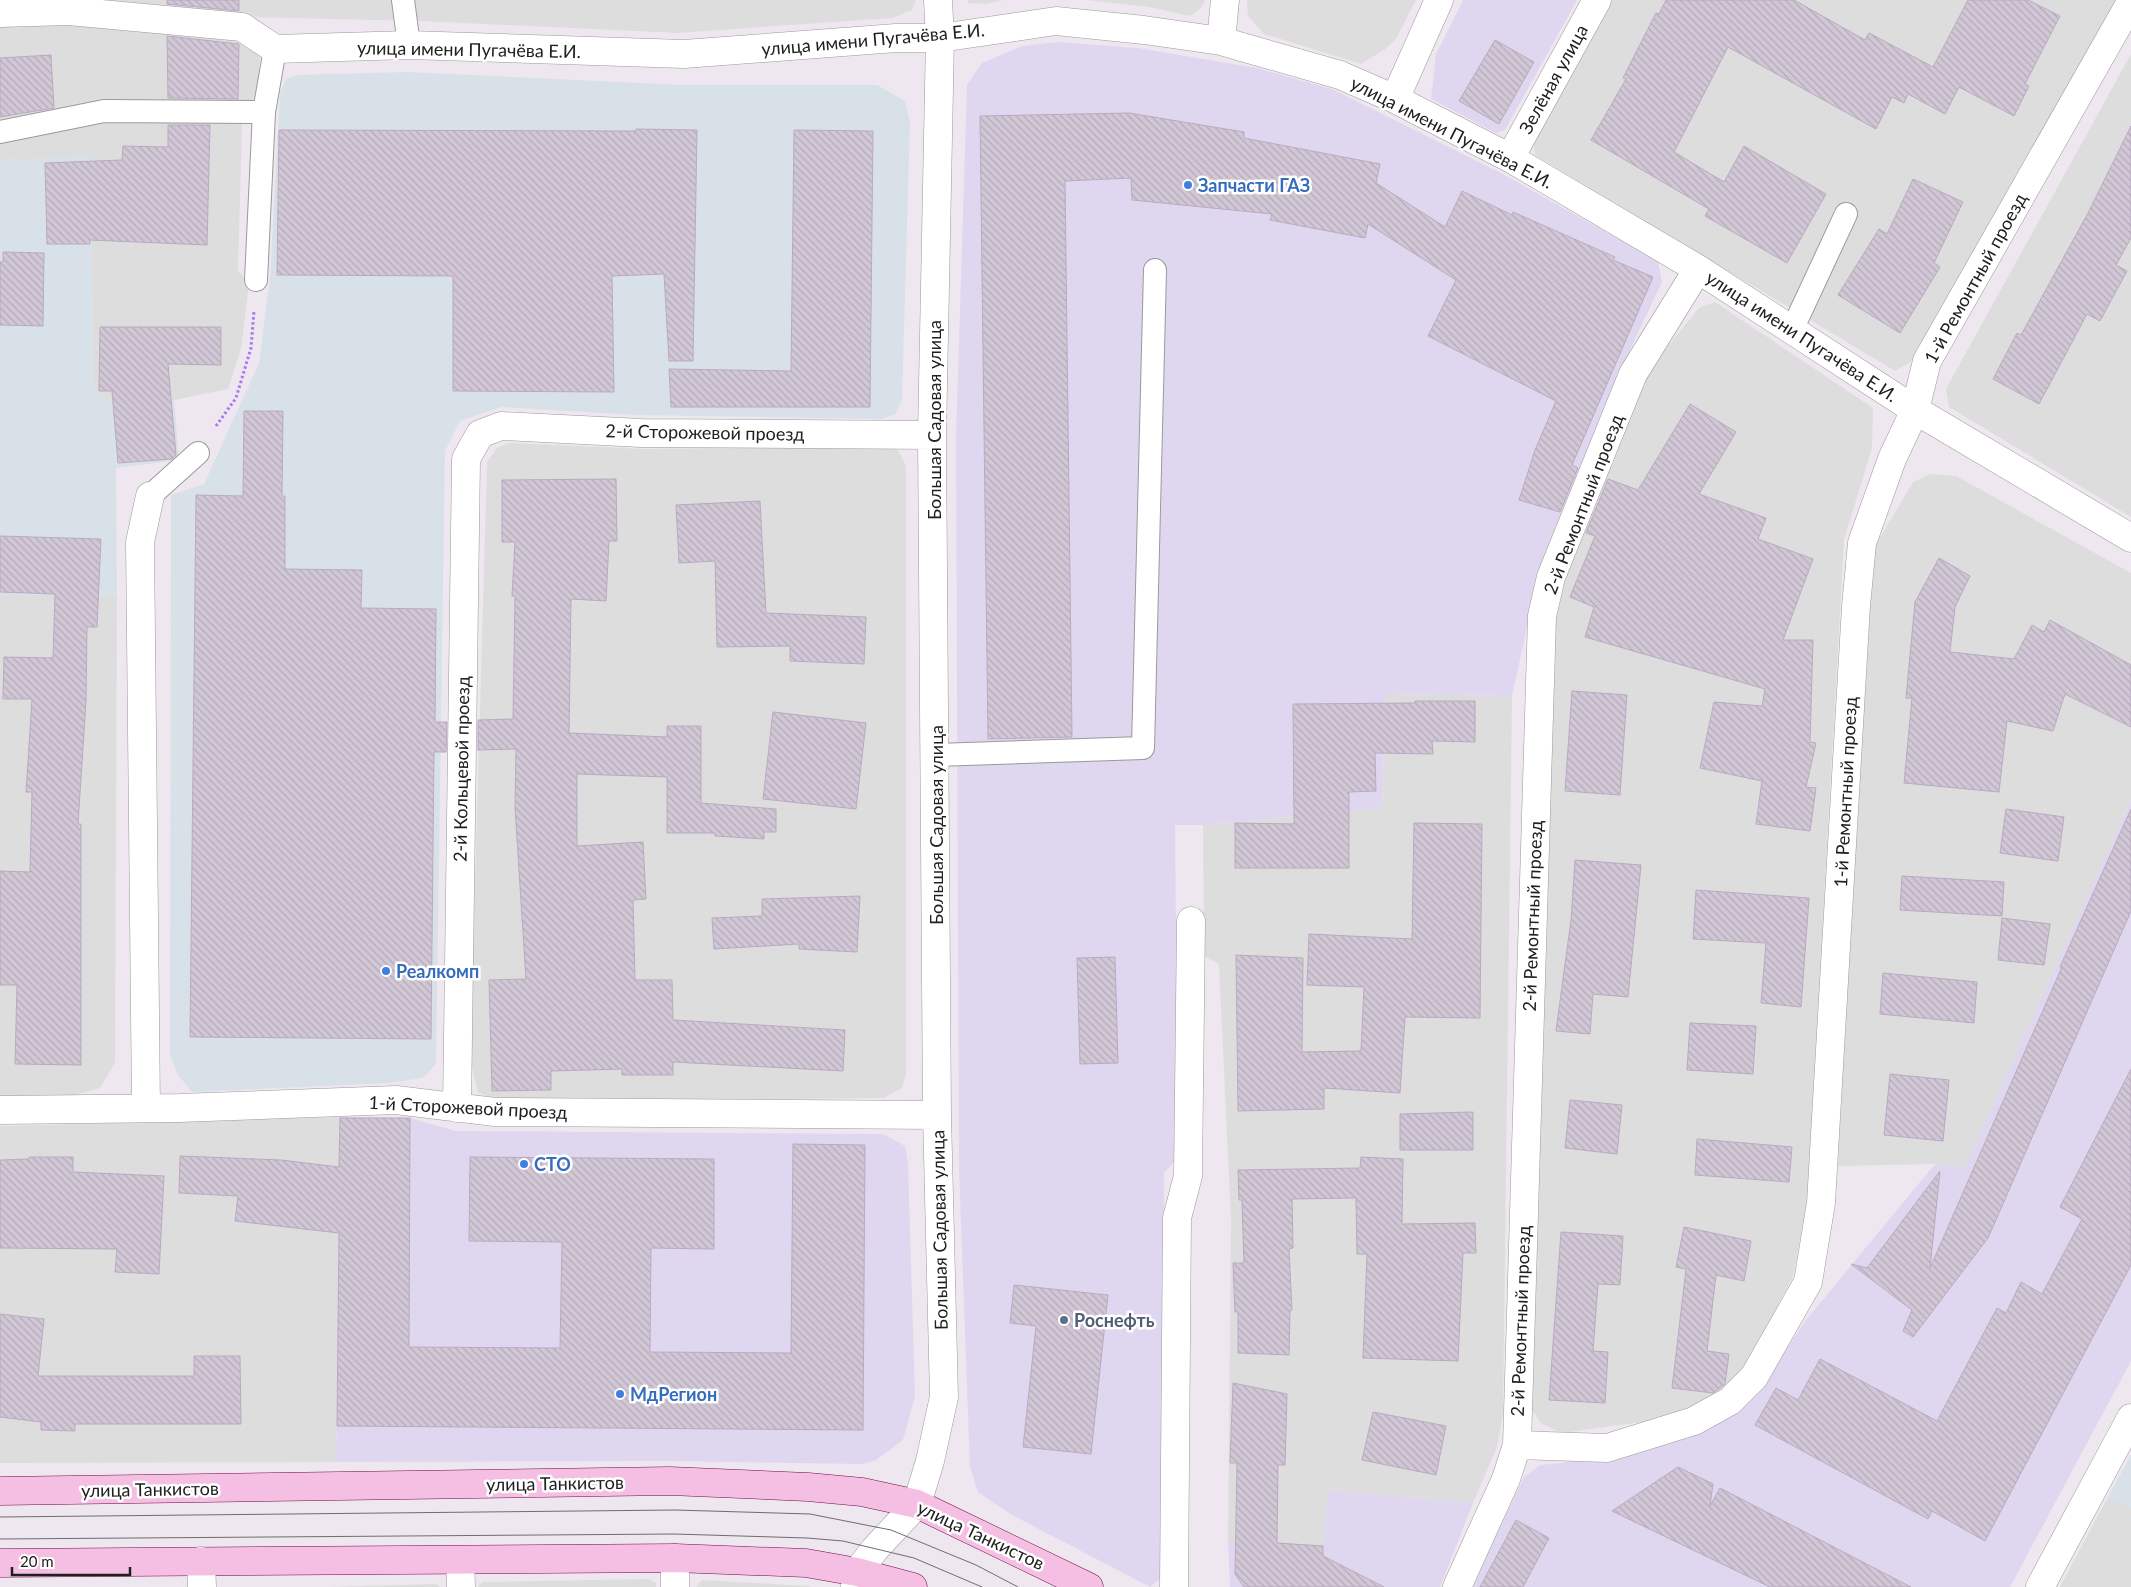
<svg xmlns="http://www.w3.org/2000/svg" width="2131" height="1587" viewBox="0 0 2131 1587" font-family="Lato,sans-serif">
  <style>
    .residential { fill: #ddddde }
    .commercial { fill: #dfd7ef }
    .industrial { fill: #d9e1e8 }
    .building { fill: url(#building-back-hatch); stroke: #baaac0 }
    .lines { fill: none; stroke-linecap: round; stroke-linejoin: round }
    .service-casing { stroke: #9a9a9a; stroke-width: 24 }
    .minor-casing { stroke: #9a9a9a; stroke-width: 29 }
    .secondary-casing { stroke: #700d49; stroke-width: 29 }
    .path { stroke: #a778f0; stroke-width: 3; stroke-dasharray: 2.5 2.5; stroke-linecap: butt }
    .service { stroke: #fff; stroke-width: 22 }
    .minor { stroke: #fff; stroke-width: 28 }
    .secondary { stroke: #f5bfe3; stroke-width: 28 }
    .tram { stroke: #6e6e6e; stroke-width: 1 }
    .shop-dot { fill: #3f7fe0; stroke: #fff; stroke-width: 2 }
    .service-dot { fill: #5c6f8a; stroke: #fff; stroke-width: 2 }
    .labels { text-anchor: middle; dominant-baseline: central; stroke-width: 5; stroke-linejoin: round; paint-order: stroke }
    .street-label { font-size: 18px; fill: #202020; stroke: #fff }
    .shop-label { font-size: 18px; font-weight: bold; fill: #366cbe; stroke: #fff; text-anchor: start }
    .service-label { font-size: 18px; font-weight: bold; fill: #4e5e75; stroke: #fff; text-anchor: start }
  </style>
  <defs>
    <pattern id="building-back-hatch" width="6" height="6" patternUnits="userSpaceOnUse" patternTransform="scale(1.25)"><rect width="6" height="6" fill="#d2c7d6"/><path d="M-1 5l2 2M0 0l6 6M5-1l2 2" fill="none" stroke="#b4abb7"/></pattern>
  </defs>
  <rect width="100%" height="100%" fill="#efe7ef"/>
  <path class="residential" d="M 0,0 L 916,0 L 912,10 L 892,18 L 678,33 L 422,21 L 242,17 Z
    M 967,0 L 1003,0 L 986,4 L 969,3 Z
    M 1086,0 L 1205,0 L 1201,8 L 1190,16 L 1149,7 Z
    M 1247,0 L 1416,0 L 1396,39 L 1384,50 L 1361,64 L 1264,34 L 1248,16 Z
    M 1610,0 L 2116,0 L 1917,358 L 1895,371 L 1535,155 L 1533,137 Z
    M 0,19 L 237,36 L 260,53 L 258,92 L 236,121 L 242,125 L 238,270 L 249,285 L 241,349 L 228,389 L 174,400 L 110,404 L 93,387 L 91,157 L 0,160 Z
    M 2131,54 L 2131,517 L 1949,407 L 1946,389 Z
    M 1715,302 L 1873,408 L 1872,448 L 1844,540 L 1807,1202 L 1793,1276 L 1745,1370 L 1692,1415 L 1562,1433 L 1542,1424 L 1532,1410 L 1552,614 L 1560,583 L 1643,377 L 1699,308 Z
    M 508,443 L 645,449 L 877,446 L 898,450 L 906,466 L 906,1074 L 902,1088 L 884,1098 L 494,1101 L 478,1092 L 470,1060 L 487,462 L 497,448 Z
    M 1931,474 L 1956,476 L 2131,573 L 2131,801 L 1964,1169 L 1935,1164 L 1838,1166 L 1867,609 L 1874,548 L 1913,482 Z
    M 0,594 L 117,596 L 115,1063 L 100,1088 L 67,1097 L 0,1098 Z
    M 1386,694 L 1512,696 L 1503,1413 L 1497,1447 L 1473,1503 L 1329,1490 L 1323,1546 L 1228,1542 L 1231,1220 L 1219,964 L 1204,956 L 1203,825 L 1382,808 Z
    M 340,1117 L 337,1426 L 335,1462 L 0,1463 L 0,1126 Z
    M 2108,1497 L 2131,1508 L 2131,1587 L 2060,1587 Z
    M 649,1579 L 656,1583 L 656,1587 L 478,1587 L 482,1582 Z
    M 702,1580 L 808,1586 L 812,1587 L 696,1587 Z
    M 436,1584 L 440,1587 L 329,1587 Z"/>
  <path class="commercial" d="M 1463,0 L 1577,0 L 1505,130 L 1496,133 L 1431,99 L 1436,54 Z
    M 1058,42 L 1138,48 L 1257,68 L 1332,89 L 1499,172 L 1658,261 L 1662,282 L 1621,369 L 1530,614 L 1512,696 L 1386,694 L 1382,808 L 1203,825 L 1175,825 L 1178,1157 L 1164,1173 L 1163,1553 L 1160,1579 L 1150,1587 L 1012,1515 L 978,1492 L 970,1467 L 959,1170 L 956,438 L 967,85 L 982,63 L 1022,46 Z
    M 2131,801 L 2131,1361 L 2010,1587 L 1471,1587 L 1524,1477 L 1540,1465 L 1561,1463 L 1695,1432 L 1764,1382 L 1806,1320 L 1935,1164 L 1964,1168 Z
    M 340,1117 L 410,1118 L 456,1131 L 883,1134 L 905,1146 L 908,1163 L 915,1396 L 903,1440 L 876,1460 L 863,1464 L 666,1461 L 335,1462 L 337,1426 Z
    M 1328,1490 L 1473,1503 L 1440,1587 L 1230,1587 L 1228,1542 L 1323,1546 Z"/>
  <path class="industrial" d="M 407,72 L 684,85 L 877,85 L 905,101 L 910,122 L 902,401 L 895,414 L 883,419 L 635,415 L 501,407 L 460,421 L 445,451 L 436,1064 L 423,1078 L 390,1083 L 192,1092 L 178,1075 L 170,1056 L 171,495 L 204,484 L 259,363 L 270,277 L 280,93 L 286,79 L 297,75 Z
    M 91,156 L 93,387 L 110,404 L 174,400 L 179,460 L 116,468 L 117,596 L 0,594 L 0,160 Z
    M 2131,1455 L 2131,1508 L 2108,1497 Z"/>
  <path class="building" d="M 167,0 L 239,0 L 239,11 L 167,4 Z
    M 1666,0 L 1794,0 L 1865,40 L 1869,33 L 1933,67 L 1968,0 L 2028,0 L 2060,16 L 2025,84 L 2029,86 L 2014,116 L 1959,87 L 1945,114 L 1908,94 L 1904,103 L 1892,97 L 1876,129 L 1728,47 L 1674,152 L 1724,182 L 1744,146 L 1826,194 L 1787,263 L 1705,216 L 1709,209 L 1591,140 L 1626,79 L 1623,78 L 1656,13 L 1659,14 Z
    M 167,36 L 239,44 L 238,99 L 168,98 Z
    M 1495,40 L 1534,62 L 1499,124 L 1459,101 Z
    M 51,55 L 54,108 L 0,117 L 0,58 Z
    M 1129,113 L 1244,132 L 1244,138 L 1380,164 L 1376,183 L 1445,227 L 1462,191 L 1512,215 L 1513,212 L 1615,257 L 1613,260 L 1653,277 L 1572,465 L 1578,468 L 1560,512 L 1519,500 L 1535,450 L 1556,401 L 1428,336 L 1456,280 L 1368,224 L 1365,238 L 1270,220 L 1272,214 L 1132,200 L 1131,178 L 1065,181 L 1072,737 L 988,739 L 980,116 Z
    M 168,125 L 210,125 L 207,245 L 90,240 L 90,244 L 47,244 L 45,163 L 122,160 L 123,146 L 168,147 Z
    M 2131,126 L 2131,238 L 2116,265 L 2127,271 L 2100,321 L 2087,314 L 2039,404 L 1993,379 L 2017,333 L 2021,335 L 2088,213 Z
    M 636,129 L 697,130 L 693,361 L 669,361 L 664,274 L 612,276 L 614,392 L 453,391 L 453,276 L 277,275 L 279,130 L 636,131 Z
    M 794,130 L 873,131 L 870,407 L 671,407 L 669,369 L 791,371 Z
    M 1913,179 L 1963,202 L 1934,263 L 1940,267 L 1900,333 L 1838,295 L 1879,229 L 1887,234 Z
    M 3,252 L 44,253 L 43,326 L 0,325 L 0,262 L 3,262 Z
    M 100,327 L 221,327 L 221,365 L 168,364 L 176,455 L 172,459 L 118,463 L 112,391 L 99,391 Z
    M 1690,404 L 1736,432 L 1699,494 L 1766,518 L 1758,539 L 1813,559 L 1783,640 L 1813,640 L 1810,742 L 1816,743 L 1806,787 L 1816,788 L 1810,831 L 1756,824 L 1762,781 L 1700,768 L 1714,702 L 1762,706 L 1765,689 L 1585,637 L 1594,607 L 1570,597 L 1595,536 L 1586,533 L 1608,479 L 1638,490 Z
    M 244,411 L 283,411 L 282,496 L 285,496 L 285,569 L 362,570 L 361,608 L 436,609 L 435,722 L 447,722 L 446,752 L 434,752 L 431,1039 L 190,1037 L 196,495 L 243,496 Z
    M 616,479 L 617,541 L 609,541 L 606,601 L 571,599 L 569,733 L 667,737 L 667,726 L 701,726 L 701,803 L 776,809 L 776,832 L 764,832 L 764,839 L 715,836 L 715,833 L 667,833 L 667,777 L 577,774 L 577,846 L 643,842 L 646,899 L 633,900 L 635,980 L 672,980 L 673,1020 L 845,1030 L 843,1071 L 673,1062 L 673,1075 L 622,1075 L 622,1069 L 551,1071 L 551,1090 L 492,1091 L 489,980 L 526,979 L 515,808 L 516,749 L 478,750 L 478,720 L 513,719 L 515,596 L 512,596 L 515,542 L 502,542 L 502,480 Z
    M 760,501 L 766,613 L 866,617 L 864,664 L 790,661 L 790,646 L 717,647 L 715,561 L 679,563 L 676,505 Z
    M 0,536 L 101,539 L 97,627 L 87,627 L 86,701 L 78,824 L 81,824 L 81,1065 L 15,1064 L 17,985 L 0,985 L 0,871 L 30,872 L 32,792 L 26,792 L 32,699 L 3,699 L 4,657 L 53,658 L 55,594 L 0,592 Z
    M 1939,558 L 1970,576 L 1955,607 L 1950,652 L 2014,659 L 2032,625 L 2044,632 L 2050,620 L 2131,665 L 2131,727 L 2065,694 L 2053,731 L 2007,721 L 1999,792 L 1904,783 L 1912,698 L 1906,698 L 1915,602 Z
    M 1572,691 L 1627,695 L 1620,795 L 1565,791 Z
    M 1415,701 L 1475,701 L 1475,742 L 1432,741 L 1433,754 L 1375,753 L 1376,791 L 1349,792 L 1349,868 L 1235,868 L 1235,823 L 1294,824 L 1293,704 L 1415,703 Z
    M 773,712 L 866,723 L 856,809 L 763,799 Z
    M 2006,809 L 2064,817 L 2058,861 L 2000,853 Z
    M 2131,809 L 2131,911 L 1988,1238 L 1913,1337 L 1903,1331 L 1912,1310 L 1851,1264 L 1867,1268 L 1940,1171 L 1930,1268 L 2062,967 L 2060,967 Z
    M 1414,823 L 1482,824 L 1480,1018 L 1405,1017 L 1400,1093 L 1324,1088 L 1324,1109 L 1238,1111 L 1236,955 L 1303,958 L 1302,1052 L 1361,1051 L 1364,987 L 1307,985 L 1309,934 L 1412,939 Z
    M 1575,860 L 1641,865 L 1628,997 L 1593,994 L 1590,1034 L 1556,1031 L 1571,920 Z
    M 1902,876 L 2004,882 L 2002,916 L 1900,910 Z
    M 1696,890 L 1809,898 L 1801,1007 L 1761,1003 L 1766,943 L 1693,939 Z
    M 860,896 L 857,952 L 799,949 L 799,944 L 714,949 L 712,918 L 762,916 L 762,899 Z
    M 2002,918 L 2050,924 L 2044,965 L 1998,960 Z
    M 1115,957 L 1118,1063 L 1080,1064 L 1077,958 Z
    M 1883,973 L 1977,982 L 1974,1023 L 1880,1014 Z
    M 1690,1023 L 1756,1026 L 1753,1074 L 1687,1070 Z
    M 2131,1069 L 2131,1265 L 1985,1541 L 1932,1511 L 1928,1519 L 1755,1425 L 1776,1388 L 1798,1400 L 1820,1359 L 1937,1421 L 1997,1308 L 2006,1313 L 2021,1282 L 2042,1294 L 2082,1219 L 2060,1207 Z
    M 1890,1074 L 1949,1080 L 1943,1141 L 1884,1135 Z
    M 1570,1100 L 1622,1105 L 1617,1154 L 1565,1148 Z
    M 1473,1112 L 1473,1150 L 1400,1150 L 1400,1114 Z
    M 340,1118 L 410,1118 L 409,1347 L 560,1348 L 562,1242 L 469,1241 L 470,1157 L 714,1159 L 714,1249 L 651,1248 L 650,1352 L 791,1353 L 793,1144 L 865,1145 L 863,1430 L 337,1426 L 339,1233 L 235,1221 L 238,1196 L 179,1193 L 180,1156 L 281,1160 L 339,1167 Z
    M 1697,1139 L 1792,1147 L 1789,1182 L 1695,1175 Z
    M 29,1157 L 73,1157 L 73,1172 L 164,1176 L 159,1274 L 115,1272 L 117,1249 L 0,1248 L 0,1160 L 29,1159 Z
    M 1361,1157 L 1403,1159 L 1402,1224 L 1475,1223 L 1476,1253 L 1463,1253 L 1458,1361 L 1363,1358 L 1367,1254 L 1357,1254 L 1356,1198 L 1292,1199 L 1293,1248 L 1289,1249 L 1292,1310 L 1290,1310 L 1289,1355 L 1238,1353 L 1238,1312 L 1235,1312 L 1233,1263 L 1244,1263 L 1242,1200 L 1239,1200 L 1238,1170 L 1360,1168 Z
    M 1684,1227 L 1751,1241 L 1744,1281 L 1716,1275 L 1707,1351 L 1729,1354 L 1725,1384 L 1713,1393 L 1672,1388 L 1686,1269 L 1676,1267 Z
    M 1561,1232 L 1623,1236 L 1620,1285 L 1598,1284 L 1593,1351 L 1608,1352 L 1605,1403 L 1549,1400 Z
    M 1014,1285 L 1108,1295 L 1091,1454 L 1023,1447 L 1036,1326 L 1010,1323 Z
    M 0,1314 L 44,1319 L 38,1376 L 194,1376 L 194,1356 L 240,1356 L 241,1424 L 75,1424 L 75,1431 L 41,1430 L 41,1422 L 0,1417 Z
    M 1233,1383 L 1287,1394 L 1285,1465 L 1278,1465 L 1277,1543 L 1323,1546 L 1323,1556 L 1384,1587 L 1244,1587 L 1235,1574 L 1237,1463 L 1230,1463 Z
    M 1373,1412 L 1446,1426 L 1436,1475 L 1362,1460 Z
    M 1678,1467 L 1713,1484 L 1710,1506 L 1720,1488 L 1911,1587 L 1770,1587 L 1612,1511 Z
    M 1516,1520 L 1549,1538 L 1523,1587 L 1480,1587 Z"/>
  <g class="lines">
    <defs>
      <path id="service" d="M 403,0 L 409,45
        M 0,132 L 104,111 L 264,112
        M 256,280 L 264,112 L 275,49
        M 1792,330 L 1846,214
        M 150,496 L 198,453
        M 936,755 L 1143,748 L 1155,270"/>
      <path id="minor" d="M 0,13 L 69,11 L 242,27 L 275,49 L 409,45 L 684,54 L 896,38 L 940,38 L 1056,21 L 1144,30 L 1221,41 L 1340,75 L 1395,99 L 1510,158 L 1698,269 L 1915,410 L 2131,538
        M 1221,41 L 1225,0
        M 1395,99 L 1439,0
        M 1510,158 L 1597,0
        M 146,1107 L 140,542 L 150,496
        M 457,1108 L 466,459 L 480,434 L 501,426 L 641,433 L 932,435
        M 0,1110 L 179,1108 L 396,1100 L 495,1112 L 937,1115
        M 1517,1445 L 1607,1448 L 1694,1421 L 1730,1401 L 1754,1377 L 1808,1282 L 1821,1203 L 1856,606 L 1862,543 L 1892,459 L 1915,410 L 1927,361 L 2131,2
        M 460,1560 L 461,1587
        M 201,1561 L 202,1587
        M 675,1587 L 675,1558
        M 855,1587 L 857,1572 L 875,1549 L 917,1504 L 930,1461 L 944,1397 L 937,1115 L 932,435 L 940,38 L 938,0
        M 1174,1587 L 1177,1218 L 1188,1176 L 1191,921
        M 1457,1587 L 1506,1479 L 1517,1445 L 1542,616 L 1551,577 L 1633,374 L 1698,269
        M 2040,1587 L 2131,1418"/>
      <path id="secondary" d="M 0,1491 L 670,1481 L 808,1487 L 862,1492 L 917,1504 L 1089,1587
        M 0,1563 L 675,1558 L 806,1563 L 857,1572 L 913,1587"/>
    </defs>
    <use href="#service" class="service-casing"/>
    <use href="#minor" class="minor-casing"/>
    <use href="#secondary" class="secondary-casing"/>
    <path class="path" d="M 216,426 L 236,398 L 251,348 L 254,311"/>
    <use href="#service" class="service"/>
    <use href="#minor" class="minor"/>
    <use href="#secondary" class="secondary"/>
    <path class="tram" d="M 0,1517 L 675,1510 L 810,1514 L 891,1530 L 976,1565 L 1018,1587
      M 0,1539 L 674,1534 L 807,1538 L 843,1541 L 914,1558 L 982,1587"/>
  </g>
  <g class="shop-dot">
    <circle cx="1188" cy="185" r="5"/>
    <circle cx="386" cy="971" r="5"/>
    <circle cx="524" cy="1164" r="5"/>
    <circle cx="620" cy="1394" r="5"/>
  </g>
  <circle class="service-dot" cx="1064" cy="1320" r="5"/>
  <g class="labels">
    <g class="street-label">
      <text transform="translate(873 39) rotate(-5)">улица имени Пугачёва Е.И.</text>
      <text transform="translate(469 49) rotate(1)">улица имени Пугачёва Е.И.</text>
      <text transform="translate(1553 79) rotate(-61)">Зелёная улица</text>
      <text transform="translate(1452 132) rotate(27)">улица имени Пугачёва Е.И.</text>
      <text transform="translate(1975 278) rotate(-61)">1-й Ремонтный проезд</text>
      <text transform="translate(1802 336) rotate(33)">улица имени Пугачёва Е.И.</text>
      <text transform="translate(934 420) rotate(-90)">Большая Садовая улица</text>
      <text transform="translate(705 432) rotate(1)">2-й Сторожевой проезд</text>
      <text transform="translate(1583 504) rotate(-69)">2-й Ремонтный проезд</text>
      <text transform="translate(461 769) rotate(-89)">2-й Кольцевой проезд</text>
      <text transform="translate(1845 792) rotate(-87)">1-й Ремонтный проезд</text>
      <text transform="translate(936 825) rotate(-90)">Большая Садовая улица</text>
      <text transform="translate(1532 916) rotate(-88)">2-й Ремонтный проезд</text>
      <text transform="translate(468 1107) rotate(3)">1-й Сторожевой проезд</text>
      <text transform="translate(939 1230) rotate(-91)">Большая Садовая улица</text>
      <text transform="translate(1520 1321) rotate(-88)">2-й Ремонтный проезд</text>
      <text transform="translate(555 1483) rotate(-1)">улица Танкистов</text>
      <text transform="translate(150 1489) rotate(-1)">улица Танкистов</text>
      <text transform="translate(981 1535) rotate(25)">улица Танкистов</text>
    </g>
    <g class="shop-label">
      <text x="1198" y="185">Запчасти ГАЗ</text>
      <text x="396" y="971">Реалкомп</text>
      <text x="534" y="1164">СТО</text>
      <text x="630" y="1394">МдРегион</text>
    </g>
    <g class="service-label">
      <text x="1074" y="1320">Роснефть</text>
    </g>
  </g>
  <path d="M12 1567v8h118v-8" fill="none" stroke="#202020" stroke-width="2.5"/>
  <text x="20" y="1567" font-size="15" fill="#202020" stroke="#ffffff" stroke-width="4" paint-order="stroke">20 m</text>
</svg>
